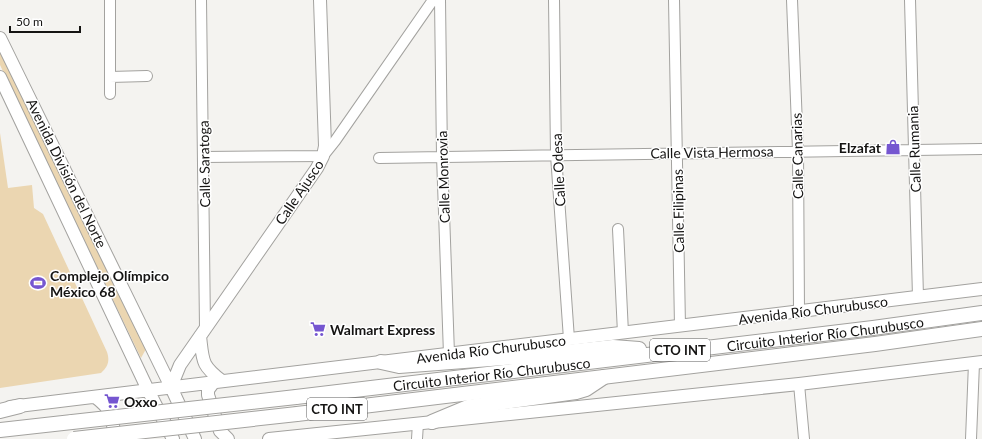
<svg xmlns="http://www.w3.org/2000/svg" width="982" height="439" viewBox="0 0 982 439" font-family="Lato,sans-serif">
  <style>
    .green { fill: #ebd6b1 }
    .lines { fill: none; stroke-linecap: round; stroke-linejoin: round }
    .minor-casing { stroke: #a3a29f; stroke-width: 12 }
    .major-casing { stroke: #a3a29f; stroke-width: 14 }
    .highway-casing { stroke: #a3a29f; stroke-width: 16 }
    .minor { stroke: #fff; stroke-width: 10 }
    .major { stroke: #fff; stroke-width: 12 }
    .highway { stroke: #fff; stroke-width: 14 }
    .highway-bridge-casing { stroke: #a3a29f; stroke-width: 16; stroke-linecap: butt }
    .highway-bridge { stroke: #fff; stroke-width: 14 }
    .labels { text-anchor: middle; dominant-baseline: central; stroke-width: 3; stroke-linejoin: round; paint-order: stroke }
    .shield { fill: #fff; stroke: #5b5a5a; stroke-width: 1 }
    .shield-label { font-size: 13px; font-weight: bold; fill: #151413 }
    .poi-label { font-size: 14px; font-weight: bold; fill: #151413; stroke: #fff; text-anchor: start }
    .street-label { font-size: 14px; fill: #151413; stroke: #fff }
  </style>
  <rect width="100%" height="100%" fill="#f4f3f0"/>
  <path class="green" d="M 0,49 L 146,349 L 141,358 L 0,65 Z
    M 0,133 L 8,188 L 32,185 L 34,208 L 43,214 L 107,352 C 110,361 108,367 101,373 L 0,388 Z"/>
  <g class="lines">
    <defs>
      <path id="minor" d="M 201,0 L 205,328
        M 440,0 L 442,156 L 449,354
        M 554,0 L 556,155 L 569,339
        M 674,0 L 680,326
        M 792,0 L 798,151 L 799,311
        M 910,0 L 918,297
        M 110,77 L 147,76
        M 110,94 L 110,0
        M 204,157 L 323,156 L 335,141 L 433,0
        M 379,158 L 982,149
        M 618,229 L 623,333
        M 799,384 L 804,439
        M 417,439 L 418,423
        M 971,439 L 974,363"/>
      <path id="major" d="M 0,38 L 171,387 L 195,439
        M 0,77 L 148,390 L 173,439
        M 200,336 C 203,361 201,365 222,381
        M 214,382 L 208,390 L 208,395 L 220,431 L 228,439
        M 171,387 L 180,365 L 317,168 L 323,156 L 325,146 L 320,0
        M 95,397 C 113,410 112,418 115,439
        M 10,407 L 982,289
        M 269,439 L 799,384 L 982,362"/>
      <g id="highway">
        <path d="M 381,362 L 399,366 L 529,356 L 613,347 L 639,349"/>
        <path id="s1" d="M 296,397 L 873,328 L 982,313"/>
        <path d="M 0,411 L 20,406"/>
        <path d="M 297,414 L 875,344 L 982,329"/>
        <path d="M 432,422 L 468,407 L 576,392 L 586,389 L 604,377"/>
        <path d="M 0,430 L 72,422"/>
      </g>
    </defs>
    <use href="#minor" class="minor-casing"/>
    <use href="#major" class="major-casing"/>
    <use href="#highway" class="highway-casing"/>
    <use href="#minor" class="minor"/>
    <use href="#major" class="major"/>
    <use href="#highway" class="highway"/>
    <defs>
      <path id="highway-bridge" d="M 72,422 L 296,397
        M 74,439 L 297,414"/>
    </defs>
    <use href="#highway-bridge" class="highway-bridge-casing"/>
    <use href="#highway-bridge" class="highway-bridge"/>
  </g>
  <defs>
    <symbol id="shop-bare" viewBox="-9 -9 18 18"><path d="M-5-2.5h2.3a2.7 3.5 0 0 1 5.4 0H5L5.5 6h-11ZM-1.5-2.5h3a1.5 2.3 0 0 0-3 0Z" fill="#7556d0" stroke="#fff" stroke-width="2.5" paint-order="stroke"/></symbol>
    <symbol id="stadium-bare" viewBox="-9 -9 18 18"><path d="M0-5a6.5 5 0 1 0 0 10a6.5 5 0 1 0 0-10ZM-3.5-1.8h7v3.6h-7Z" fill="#7556d0" stroke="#fff" stroke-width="2.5" paint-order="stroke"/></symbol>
    <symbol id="supermarket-bare" viewBox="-9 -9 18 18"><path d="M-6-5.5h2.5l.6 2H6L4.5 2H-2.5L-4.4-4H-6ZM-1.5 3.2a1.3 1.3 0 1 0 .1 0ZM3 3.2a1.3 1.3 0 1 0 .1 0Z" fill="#7556d0" stroke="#fff" stroke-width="2.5" paint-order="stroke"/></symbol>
  </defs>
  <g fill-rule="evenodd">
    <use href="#shop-bare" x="882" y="136" width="22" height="22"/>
    <use href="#stadium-bare" x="27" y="272" width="22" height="22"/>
    <use href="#supermarket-bare" x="307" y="318" width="22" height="22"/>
    <use href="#supermarket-bare" x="101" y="390" width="22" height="22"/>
  </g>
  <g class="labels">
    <g class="shield">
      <rect x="650" y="339" width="60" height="22" rx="3"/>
      <rect x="307" y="398" width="60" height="22" rx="3"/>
    </g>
    <g class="shield-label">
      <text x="680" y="350">CTO INT</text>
      <text x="337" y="409">CTO INT</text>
    </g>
    <g class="poi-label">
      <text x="881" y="147" text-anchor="end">Elzafat</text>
      <text x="50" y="275">Complejo Olímpico<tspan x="50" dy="16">México 68</tspan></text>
      <text x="330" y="329">Walmart Express</text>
      <text x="124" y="401">Oxxo</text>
    </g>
    <g class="street-label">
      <text transform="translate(914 149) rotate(-92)">Calle Rumania</text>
      <text transform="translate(712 152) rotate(-1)">Calle Vista Hermosa</text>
      <text transform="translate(797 156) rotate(-91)">Calle Canarias</text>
      <text transform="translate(204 164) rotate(-91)">Calle Saratoga</text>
      <text transform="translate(558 170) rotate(-93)">Calle Odesa</text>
      <text transform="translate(67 173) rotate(64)">Avenida División del Norte</text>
      <text transform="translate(443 177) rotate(-92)">Calle Monrovia</text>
      <text transform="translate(299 192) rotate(-56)">Calle Ajusco</text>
      <text transform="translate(678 211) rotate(-91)">Calle Filipinas</text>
      <text transform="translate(813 310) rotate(-7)">Avenida Río Churubusco</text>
      <text stroke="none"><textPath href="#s1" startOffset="533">Circuito Interior Río Churubusco</textPath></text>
      <text transform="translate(491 349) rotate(-7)">Avenida Río Churubusco</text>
      <text stroke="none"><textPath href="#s1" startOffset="197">Circuito Interior Río Churubusco</textPath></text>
    </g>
  </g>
  <path d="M10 26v6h70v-6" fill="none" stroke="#151413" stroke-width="2"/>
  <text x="16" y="26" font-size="12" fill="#151413" stroke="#ffffff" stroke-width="3" paint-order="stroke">50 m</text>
</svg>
